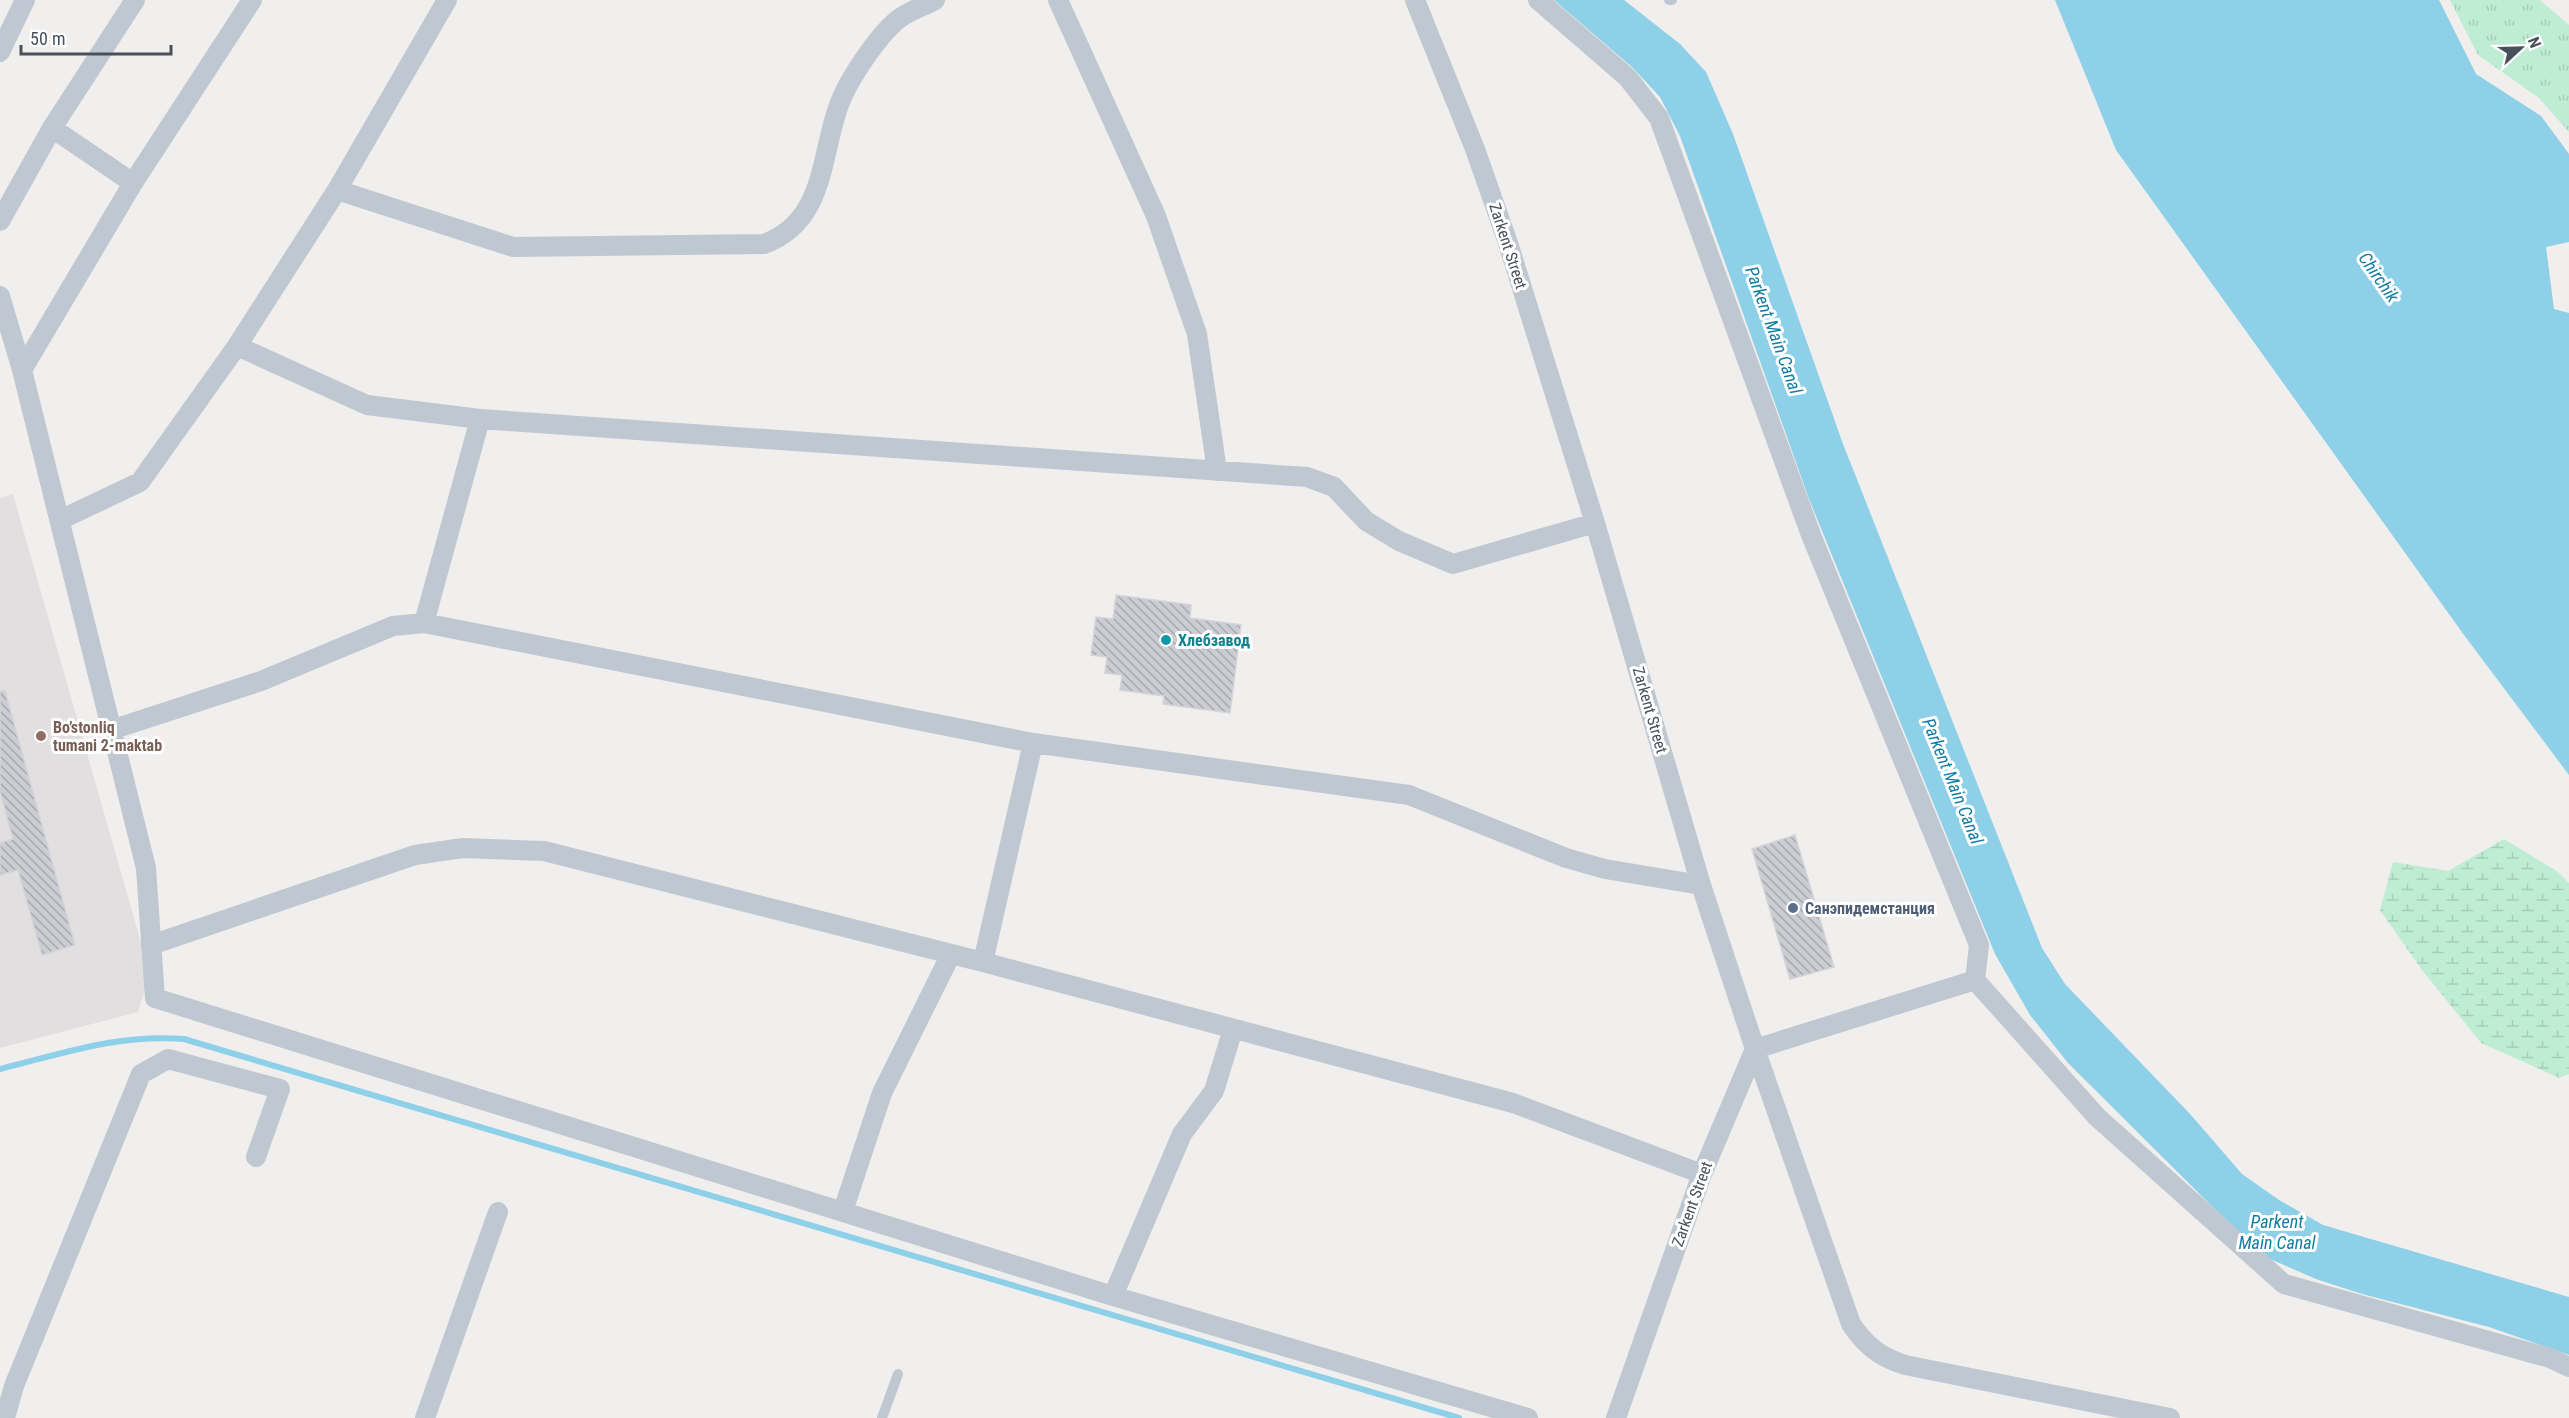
<svg xmlns="http://www.w3.org/2000/svg" width="2569" height="1418" viewBox="0 0 2569 1418" font-family="'Roboto Condensed',sans-serif">
  <style>
    .education { fill: #e2dfe0 }
    .grass { fill: url(#grass-tufts) }
    .wetland { fill: url(#wetland-marsh) }
    .water { fill: #8dd0e8 }
    .lines { fill: none; stroke-linecap: round; stroke-linejoin: round }
    .stream { stroke: #8dd0e8; stroke-width: 6 }
    .building { fill: url(#building-back-hatch); stroke: #d2d4d9; stroke-width: 1.5 }
    .service { stroke: #bfc8d0; stroke-width: 10 }
    .minor { stroke: #bfc8d0; stroke-width: 20 }
    .culture-dot { fill: #0f9aa8; stroke: #fff; stroke-width: 2 }
    .education-dot { fill: #8d6e63; stroke: #fff; stroke-width: 2 }
    .service-dot { fill: #5c6f8a; stroke: #fff; stroke-width: 2 }
    .labels { text-anchor: middle; dominant-baseline: central; stroke-width: 6; stroke-linejoin: round; paint-order: stroke }
    .street-label { font-size: 16px; fill: #47505b; stroke: #fff }
    .culture-label { font-size: 16px; font-weight: bold; fill: #0d838f; stroke: #fff; text-anchor: start }
    .education-label { font-size: 16px; font-weight: bold; fill: #785e54; stroke: #fff; text-anchor: start }
    .service-label { font-size: 16px; font-weight: bold; fill: #4e5e75; stroke: #fff; text-anchor: start }
    .water-label { font-size: 18px; font-style: italic; fill: #127da3; stroke: #fff }
  </style>
  <defs>
    <pattern id="grass-tufts" width="24" height="20" patternUnits="userSpaceOnUse" patternTransform="scale(1.5)"><rect width="24" height="20" fill="#beedd3"/><path d="M3 7l-1-3M5 7V3M7 7l1-3M15 17l-1-3M17 17v-4M19 17l1-3" fill="none" stroke="#a5cdb7"/></pattern>
    <pattern id="wetland-marsh" width="20" height="14" patternUnits="userSpaceOnUse" patternTransform="scale(1.5)"><rect width="20" height="14" fill="#beedd3"/><path d="M1 5h8M5 5V1M11 12h8M15 12V8" fill="none" stroke="#a5cdb7"/></pattern>
    <pattern id="building-back-hatch" width="6" height="6" patternUnits="userSpaceOnUse" patternTransform="scale(1.5)"><rect width="6" height="6" fill="#cbcdd3"/><path d="M-1 5l2 2M0 0l6 6M5-1l2 2" fill="none" stroke="#a7a9ae"/></pattern>
  </defs>
  <rect width="100%" height="100%" fill="#f1eeee"/>
  <path class="education" d="M 13,494 L 150,974 L 138,1012 L 0,1048 L 0,498 Z"/>
  <path class="grass" d="M 2450,0 L 2540,0 L 2569,25 L 2569,132 L 2539,98 L 2478,55 Z"/>
  <path class="wetland" d="M 2504,839 L 2558,872 L 2569,883 L 2569,1074 L 2559,1078 L 2481,1043 L 2422,970 L 2380,910 L 2393,862 L 2448,871 Z"/>
  <path class="water" d="M 1554,0 L 1624,0 L 1680,44 L 1706,72 L 1733,134 L 1843,444 L 2042,948 L 2065,984 L 2191,1115 L 2242,1174 L 2279,1200 L 2323,1225 L 2569,1297 L 2569,1355 L 2489,1327 L 2362,1294 L 2316,1279 L 2261,1255 L 2068,1063 L 2030,1015 L 1995,954 L 1809,499 L 1680,136 L 1660,97 L 1633,68 Z
    M 2055,0 L 2439,0 L 2476,74 L 2541,116 L 2569,154 L 2569,242 L 2546,247 L 2554,309 L 2569,313 L 2569,775 L 2464,635 L 2116,150 Z"/>
  <g class="lines">
    <path class="stream" d="M 0,1069 C 65,1053 116,1034 184,1039 L 1459,1418"/>
  </g>
  <path class="building" d="M 1116,595 L 1191,605 L 1190,618 L 1241,625 L 1230,713 L 1163,704 L 1164,696 L 1120,690 L 1122,675 L 1105,673 L 1107,657 L 1091,655 L 1096,617 L 1113,619 Z
    M 0,691 L 5,691 L 75,945 L 42,955 L 18,870 L 0,875 L 0,843 L 13,839 L 0,791 Z
    M 1795,835 L 1834,967 L 1790,979 L 1752,849 Z"/>
  <g class="lines">
    <path class="service" d="M 1669,0 L 1672,0
      M 882,1418 L 898,1374"/>
    <path class="minor" d="M 1058,0 L 1156,216 L 1197,334 L 1217,471
      M 1415,0 L 1475,149 L 1508,243 L 1595,523 L 1701,885 L 1755,1049 L 1851,1324 C 1866,1346 1880,1357 1905,1365 L 2170,1418
      M 1538,0 L 1628,78 L 1659,118 L 1811,535 L 1979,945 L 1975,980 L 1755,1049
      M 0,52 L 25,0
      M 52,128 L 135,0
      M 337,190 L 513,247 L 764,244 C 832,219 818,143 846,89 C 857,68 878,37 895,22 C 905,12 923,7 935,0
      M 0,221 L 52,128 L 133,183
      M 0,296 L 22,370 L 146,868 L 155,998 L 1113,1296 L 1528,1418
      M 237,346 L 367,405 L 480,419 L 1307,477 L 1334,487 L 1366,521 L 1399,541 L 1453,564 L 1595,523
      M 22,370 L 133,183 L 252,0
      M 60,520 L 140,482 L 237,346 L 337,190 L 447,0
      M 424,623 L 480,419
      M 111,730 L 261,681 L 393,626 L 424,623 L 1033,743 L 1409,795 L 1566,858 L 1605,869 L 1701,885
      M 151,945 L 415,855 L 463,848 L 544,851 L 983,962 L 1513,1103 L 1702,1174
      M 983,962 L 1033,743
      M 1975,980 L 2097,1117 L 2284,1284 L 2550,1358 L 2569,1367
      M 843,1211 L 882,1093 L 951,954
      M 1113,1296 L 1182,1134 L 1214,1091 L 1233,1029
      M 5,1418 L 14,1386 L 141,1074 L 168,1059 L 280,1089 L 256,1157
      M 425,1418 L 498,1212
      M 1616,1418 L 1702,1174 L 1755,1049"/>
  </g>
  <circle class="culture-dot" cx="1166" cy="640" r="6"/>
  <circle class="education-dot" cx="41" cy="736" r="6"/>
  <circle class="service-dot" cx="1793" cy="908" r="6"/>
  <g class="labels">
    <g class="street-label">
      <text transform="translate(1508 246) rotate(72)">Zarkent Street</text>
      <text transform="translate(1650 710) rotate(74)">Zarkent Street</text>
      <text transform="translate(1692 1204) rotate(-70)">Zarkent Street</text>
    </g>
    <g class="culture-label">
      <text x="1178" y="640">Хлебзавод</text>
    </g>
    <g class="education-label">
      <text x="53" y="727">Bo’stonliq<tspan x="53" dy="18">tumani 2-maktab</tspan></text>
    </g>
    <g class="service-label">
      <text x="1805" y="908">Санэпидемстанция</text>
    </g>
    <g class="water-label">
      <text transform="translate(2379 277) rotate(55)">Chirchik</text>
      <text transform="translate(1774 330) rotate(70)">Parkent Main Canal</text>
      <text transform="translate(1953 781) rotate(68)">Parkent Main Canal</text>
      <text x="2277" y="1221">Parkent<tspan x="2277" dy="21">Main Canal</tspan></text>
    </g>
  </g>
  <g transform="translate(2521 48) rotate(68)" stroke="#ffffff" stroke-width="4.5" paint-order="stroke">
  <path d="M0-4.5L10 22L0 15L-10 22Z" fill="#47505b"/>
  <text y="-9" font-size="16" font-weight="bold" text-anchor="middle" fill="#47505b">N</text>
  </g>
  <path d="M21 45v9h150v-9" fill="none" stroke="#47505b" stroke-width="3"/>
  <text x="30" y="45" font-size="18" fill="#47505b" stroke="#ffffff" stroke-width="4.5" paint-order="stroke">50 m</text>
</svg>
